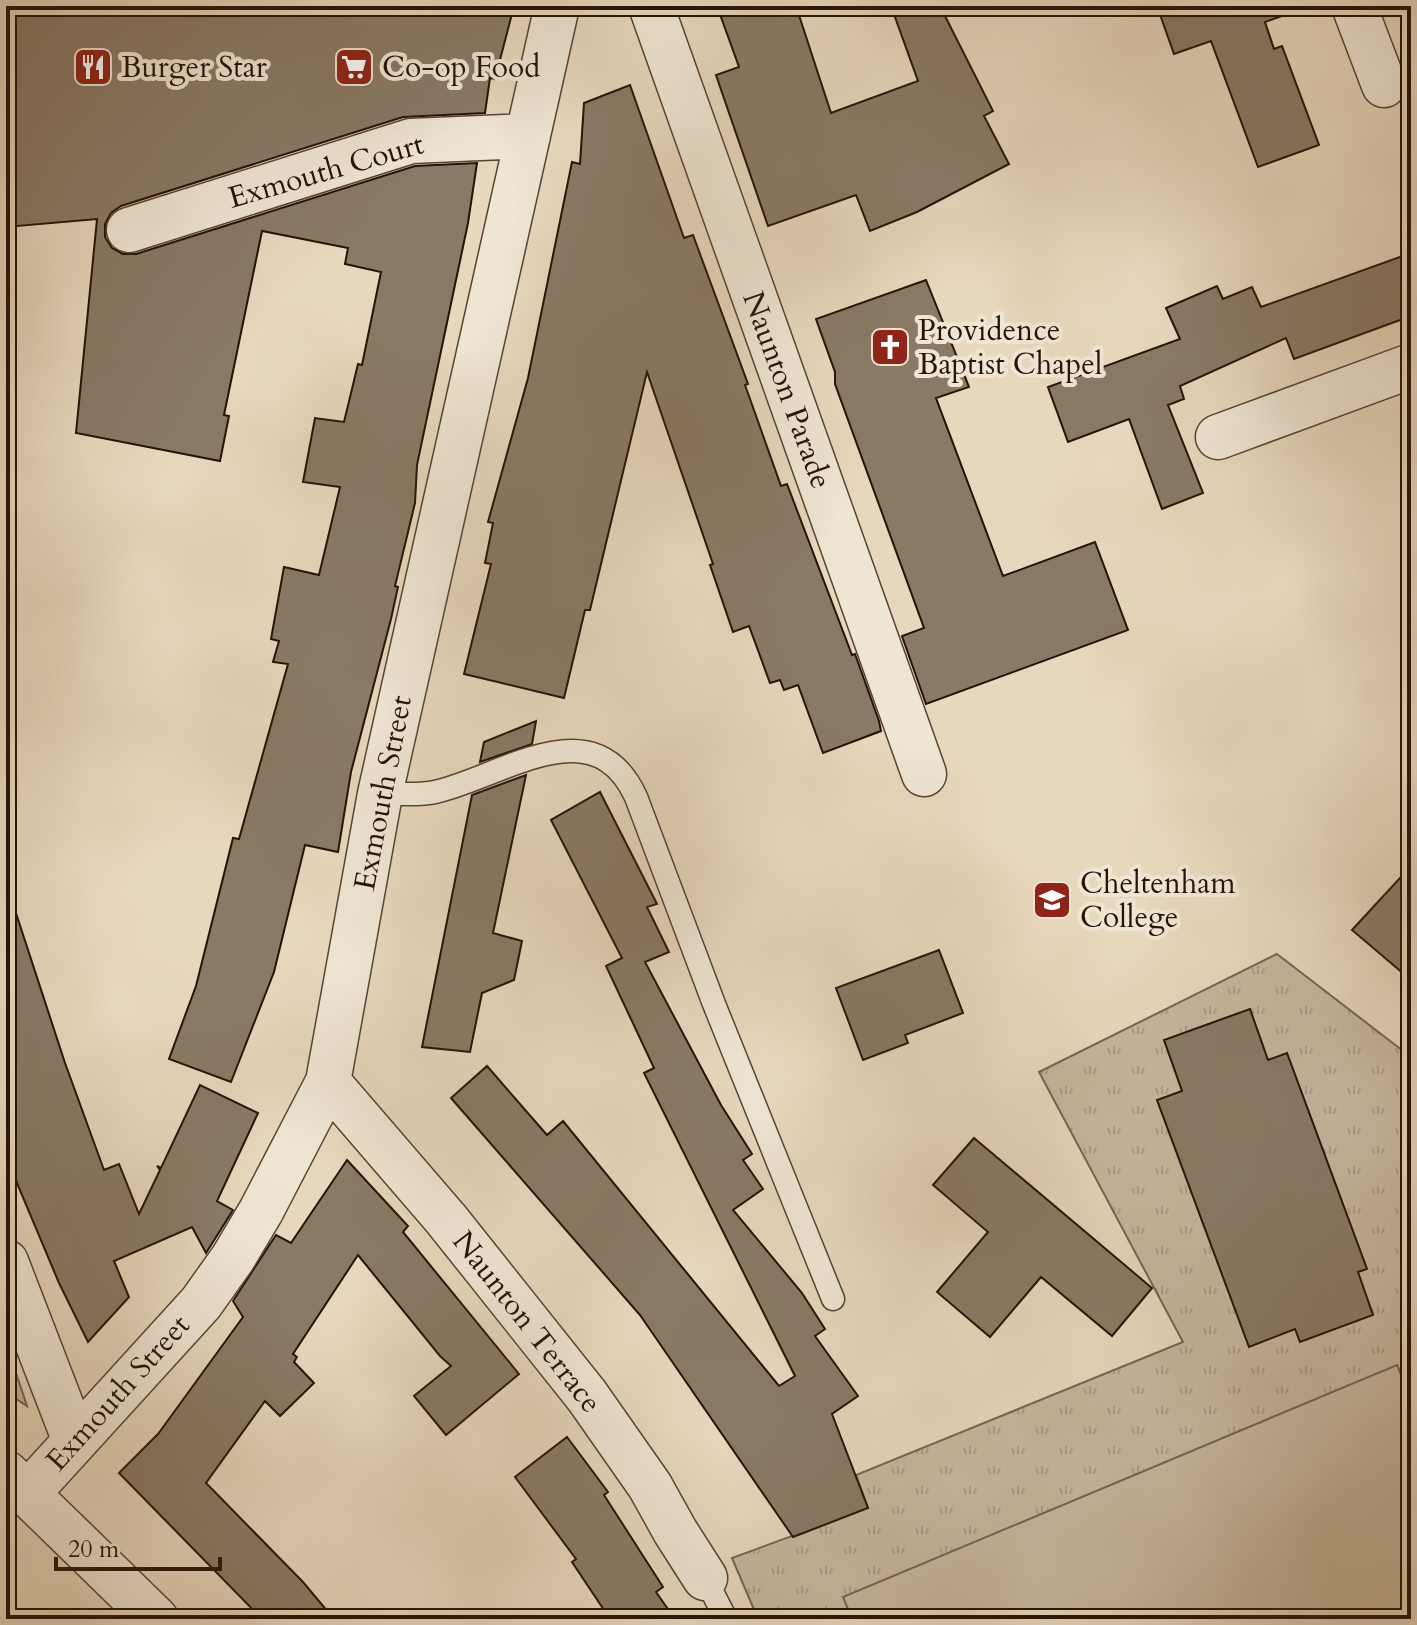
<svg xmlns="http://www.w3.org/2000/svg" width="1417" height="1625" viewBox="0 0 1417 1625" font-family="Cardo,serif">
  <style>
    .grass { fill: url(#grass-tufts); stroke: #756452; stroke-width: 2 }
    .garden { fill: #c6b69d; stroke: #756452; stroke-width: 2 }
    .building { fill: #897965; stroke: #241306; stroke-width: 2 }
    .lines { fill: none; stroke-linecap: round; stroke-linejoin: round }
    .lane-casing { stroke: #554434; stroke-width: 25 }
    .street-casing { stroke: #554434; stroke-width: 47 }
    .lane { stroke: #efe5d3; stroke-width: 22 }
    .street { stroke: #efe5d3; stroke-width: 44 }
    .labels { text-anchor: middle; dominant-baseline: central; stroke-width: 8; stroke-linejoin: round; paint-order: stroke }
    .poi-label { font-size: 30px; fill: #241306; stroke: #efe5d3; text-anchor: start }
    .street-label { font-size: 30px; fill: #241306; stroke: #efe5d3 }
  </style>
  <defs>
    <pattern id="grass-tufts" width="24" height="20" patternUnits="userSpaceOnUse" patternTransform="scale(2)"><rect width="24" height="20" fill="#c6b69d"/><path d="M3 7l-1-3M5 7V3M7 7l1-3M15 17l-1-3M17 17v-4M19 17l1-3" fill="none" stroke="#aa9c86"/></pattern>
  </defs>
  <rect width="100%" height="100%" fill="#e7d7bc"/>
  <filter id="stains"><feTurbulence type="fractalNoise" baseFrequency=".0025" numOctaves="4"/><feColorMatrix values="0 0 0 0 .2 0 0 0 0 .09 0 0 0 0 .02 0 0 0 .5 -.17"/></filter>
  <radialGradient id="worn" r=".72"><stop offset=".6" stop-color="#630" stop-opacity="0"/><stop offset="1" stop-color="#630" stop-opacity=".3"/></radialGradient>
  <path class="grass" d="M 1277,954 L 1407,1054 L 1411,1050 L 1411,1619 L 758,1619 L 732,1558 L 868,1508 L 856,1475 L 1183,1342 L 1039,1072 Z"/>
  <path class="garden" d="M 6,1343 L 27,1406 L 6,1392 Z
    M 1397,1365 L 1411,1398 L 1411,1619 L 852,1619 L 843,1597 Z"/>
  <path class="building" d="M 6,6 L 514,6 L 495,79 L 490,78 L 485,113 L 403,117 L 121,206 L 111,213 L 105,224 L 105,237 L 112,248 L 123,254 L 136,254 L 415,166 L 477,163 L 468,223 L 417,465 L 415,503 L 395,586 L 398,587 L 391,619 L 351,772 L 338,852 L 305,845 L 274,972 L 231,1082 L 169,1059 L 196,986 L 233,838 L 239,839 L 288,664 L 273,662 L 279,641 L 271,639 L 284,567 L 319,575 L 340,487 L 303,482 L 315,418 L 344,422 L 358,364 L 362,365 L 381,272 L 345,264 L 348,248 L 262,231 L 224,415 L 229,416 L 220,461 L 76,433 L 97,219 L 6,227 Z
    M 717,6 L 796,6 L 831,113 L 918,81 L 891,6 L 940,6 L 993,111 L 984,116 L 1009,164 L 917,212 L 870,231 L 856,195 L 768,226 L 716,75 L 739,67 Z
    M 1157,6 L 1292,6 L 1293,12 L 1265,22 L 1274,49 L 1282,46 L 1319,145 L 1258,167 L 1211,41 L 1174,54 Z
    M 630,85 L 684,238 L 693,235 L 748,384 L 745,385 L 781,486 L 787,484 L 852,655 L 855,654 L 879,721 L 881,731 L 823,753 L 798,685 L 784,690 L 780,680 L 770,683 L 749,626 L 733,632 L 710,565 L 713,564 L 647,372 L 590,610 L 585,610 L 564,698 L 464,674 L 491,564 L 485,563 L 493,523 L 488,522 L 528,378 L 572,162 L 580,164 L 584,103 Z
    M 1411,253 L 1411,316 L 1294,359 L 1286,338 L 1180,386 L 1184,399 L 1168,405 L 1203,493 L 1162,509 L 1129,419 L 1068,442 L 1048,387 L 1180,339 L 1166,308 L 1217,286 L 1223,299 L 1252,287 L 1261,307 Z
    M 926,280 L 969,387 L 936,398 L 1003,576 L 1095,542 L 1128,630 L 926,704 L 902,636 L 924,628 L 835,384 L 835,372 L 816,319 Z
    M 536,721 L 532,744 L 480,762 L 484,742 Z
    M 526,775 L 493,933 L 522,941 L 514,980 L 482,993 L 470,1052 L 422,1047 L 472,795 Z
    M 600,792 L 657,904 L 647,907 L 669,952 L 645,962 L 721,1105 L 752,1154 L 743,1160 L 763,1189 L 733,1210 L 802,1293 L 825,1329 L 815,1336 L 858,1396 L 832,1414 L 868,1508 L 793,1537 L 640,1315 L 451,1098 L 487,1066 L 547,1135 L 563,1121 L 779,1386 L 795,1376 L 644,1073 L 654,1068 L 606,966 L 622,958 L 551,820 Z
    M 1411,866 L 1411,980 L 1352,930 Z
    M 14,907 L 65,1063 L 104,1170 L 119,1164 L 139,1214 L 160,1170 L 157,1166 L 161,1168 L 200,1085 L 258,1113 L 217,1201 L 233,1210 L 206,1253 L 192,1227 L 114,1261 L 129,1297 L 88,1342 L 59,1283 L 6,1157 L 6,909 Z
    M 939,950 L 963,1013 L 905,1035 L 908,1043 L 863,1060 L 836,988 Z
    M 1250,1009 L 1268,1060 L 1287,1053 L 1367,1269 L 1358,1272 L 1373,1315 L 1300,1342 L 1295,1329 L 1249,1347 L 1157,1100 L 1182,1091 L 1164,1040 Z
    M 974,1138 L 1152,1288 L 1112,1336 L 1041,1277 L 990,1337 L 937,1292 L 988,1232 L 933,1185 Z
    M 347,1160 L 408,1226 L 403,1232 L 519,1374 L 446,1435 L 414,1396 L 451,1366 L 440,1356 L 358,1255 L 293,1354 L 297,1357 L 294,1362 L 314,1383 L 280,1416 L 265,1401 L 206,1483 L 303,1582 L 334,1619 L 262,1619 L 119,1473 L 158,1434 L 243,1317 L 233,1301 L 276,1235 L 291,1243 Z
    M 567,1437 L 608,1492 L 604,1495 L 663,1587 L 656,1592 L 675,1619 L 610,1619 L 572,1562 L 576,1559 L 515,1477 Z"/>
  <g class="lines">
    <defs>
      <path id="lane" d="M 380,794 C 398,793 418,796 435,792 C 502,777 594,705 636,797 L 714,1004 L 833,1299
        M 705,1578 L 726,1619"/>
      <path id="street" d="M 651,6 L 924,774
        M 1354,6 L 1384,85
        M 129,230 L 411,141 L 528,136
        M 1218,437 L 1411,366
        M 328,1082 L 446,1219 L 587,1396 L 650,1486 L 675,1531 L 705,1578
        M 6,1262 L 75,1441
        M 6,1473 L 156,1619
        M 28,1493 L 201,1303 L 233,1258 L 261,1211 L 328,1082 L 380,794 L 557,6"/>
    </defs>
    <use href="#lane" class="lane-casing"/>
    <use href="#street" class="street-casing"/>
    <use href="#lane" class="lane"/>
    <use href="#street" class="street"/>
  </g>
  <defs>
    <symbol id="restaurant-square" viewBox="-11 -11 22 22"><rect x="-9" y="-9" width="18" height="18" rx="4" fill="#8f2418" stroke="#efe5d3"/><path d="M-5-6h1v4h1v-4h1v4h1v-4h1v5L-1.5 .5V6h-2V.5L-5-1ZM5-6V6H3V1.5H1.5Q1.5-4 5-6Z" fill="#fff"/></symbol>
    <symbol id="supermarket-square" viewBox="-11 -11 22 22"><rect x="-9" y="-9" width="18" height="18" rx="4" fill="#8f2418" stroke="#efe5d3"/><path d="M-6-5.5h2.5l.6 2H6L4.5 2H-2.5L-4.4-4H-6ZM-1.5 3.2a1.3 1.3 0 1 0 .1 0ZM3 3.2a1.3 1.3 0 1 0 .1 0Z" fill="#fff"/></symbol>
    <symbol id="church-square" viewBox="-11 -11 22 22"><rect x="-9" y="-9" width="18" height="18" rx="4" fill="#8f2418" stroke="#efe5d3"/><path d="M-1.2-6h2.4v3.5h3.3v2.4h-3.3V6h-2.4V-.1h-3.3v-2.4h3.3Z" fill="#fff"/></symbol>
    <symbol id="school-square" viewBox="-11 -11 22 22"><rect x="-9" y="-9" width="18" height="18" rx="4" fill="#8f2418" stroke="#efe5d3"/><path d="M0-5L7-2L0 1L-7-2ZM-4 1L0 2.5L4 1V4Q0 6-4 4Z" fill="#fff"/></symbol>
  </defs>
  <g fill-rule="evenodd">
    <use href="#restaurant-square" x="71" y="45" width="44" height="44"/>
    <use href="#supermarket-square" x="332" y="45" width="44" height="44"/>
    <use href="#church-square" x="868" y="325" width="44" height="44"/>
    <use href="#school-square" x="1030" y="878" width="44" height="44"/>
  </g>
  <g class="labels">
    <g class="poi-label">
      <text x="121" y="67">Burger Star</text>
      <text x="382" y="67">Co-op Food</text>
      <text x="918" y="330">Providence<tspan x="918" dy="34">Baptist Chapel</tspan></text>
      <text x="1080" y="883">Cheltenham<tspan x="1080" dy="34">College</tspan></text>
    </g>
    <g class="street-label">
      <text transform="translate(326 171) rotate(-16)">Exmouth Court</text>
      <text transform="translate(787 390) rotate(70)">Naunton Parade</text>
      <text transform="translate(383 793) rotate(-79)">Exmouth Street</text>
      <text transform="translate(527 1322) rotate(52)">Naunton Terrace</text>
      <text transform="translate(118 1393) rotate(-48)">Exmouth Street</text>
    </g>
  </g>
  <rect width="1417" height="1625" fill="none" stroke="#e7d7bc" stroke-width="32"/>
  <rect x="8" y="8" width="1401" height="1609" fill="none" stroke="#241306" stroke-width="4"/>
  <rect x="16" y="16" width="1385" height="1593" fill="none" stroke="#241306" stroke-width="2"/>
  <path d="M56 1557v12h164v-12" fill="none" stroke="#241306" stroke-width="4"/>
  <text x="68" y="1557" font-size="24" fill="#241306" stroke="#efe5d3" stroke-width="6" paint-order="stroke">20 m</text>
  <rect width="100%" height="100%" filter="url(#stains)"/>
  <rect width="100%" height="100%" fill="url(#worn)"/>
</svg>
